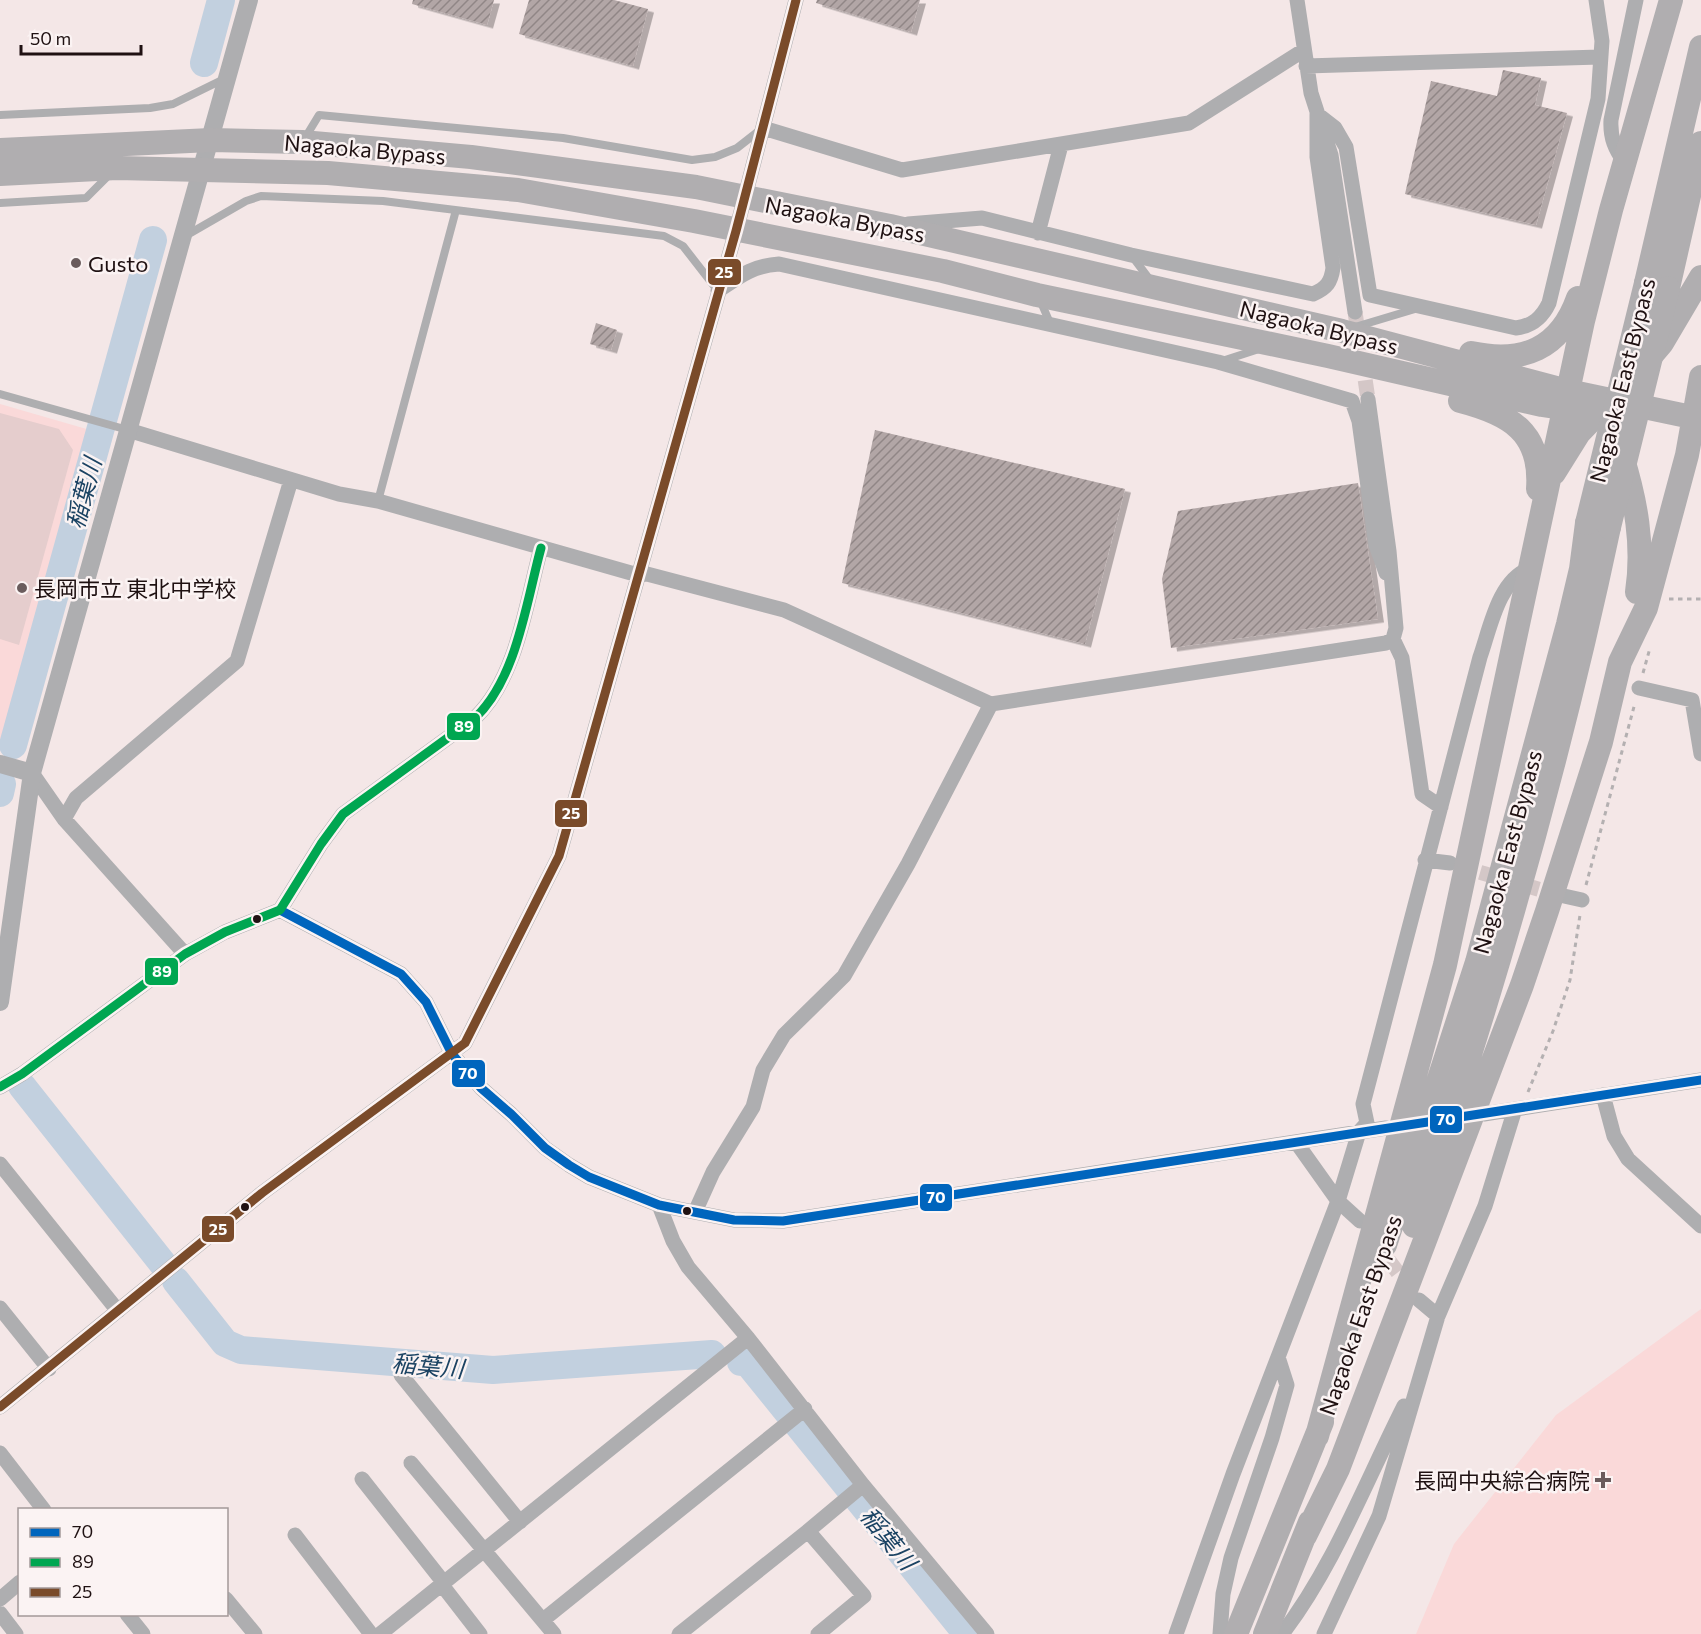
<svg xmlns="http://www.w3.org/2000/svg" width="1701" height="1634" viewBox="0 0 1701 1634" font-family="Commissioner,'Noto Sans JP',sans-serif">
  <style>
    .built { fill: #fad9d9 }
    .pitch { fill: #e5cdcd }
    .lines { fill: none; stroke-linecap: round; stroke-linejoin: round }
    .river { stroke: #c2d0df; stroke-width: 28 }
    .building { fill: url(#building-hatch); filter: url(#shadow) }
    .minor-tunnel { stroke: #d4c7c7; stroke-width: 15; stroke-dasharray: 15 8; stroke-linecap: butt }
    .path { stroke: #b4b0b1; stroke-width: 3; stroke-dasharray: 4.5 4.5; stroke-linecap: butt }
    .service { stroke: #aeaeb0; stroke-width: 8 }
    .minor { stroke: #aeaeb0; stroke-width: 15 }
    .tertiary { stroke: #aeaeb0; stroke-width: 18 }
    .trunk { stroke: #b0aeb0; stroke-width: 24 }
    .trunk-bridge { stroke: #b0aeb0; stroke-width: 24 }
    .bus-1-casing { stroke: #fbf3f3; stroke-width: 14 }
    .bus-2-casing { stroke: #fbf3f3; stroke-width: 14 }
    .bus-3-casing { stroke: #fbf3f3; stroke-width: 14 }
    .bus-1 { stroke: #0065bd; stroke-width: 9 }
    .bus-2 { stroke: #00a651; stroke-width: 9 }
    .bus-3 { stroke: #7a4b2a; stroke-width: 9 }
    .poi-dot { fill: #6a5c5d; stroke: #fbf3f3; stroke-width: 2 }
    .bus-dot { fill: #1f1112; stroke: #fbf3f3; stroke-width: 2 }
    .labels { text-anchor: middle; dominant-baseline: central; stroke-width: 5; stroke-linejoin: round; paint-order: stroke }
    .street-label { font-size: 22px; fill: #1f1112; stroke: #fbf3f3 }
    .poi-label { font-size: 22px; fill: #1f1112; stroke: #fbf3f3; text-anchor: start }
    .water-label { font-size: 24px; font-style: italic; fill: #1b4363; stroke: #fbf3f3 }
    .line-badge { stroke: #fbf3f3; stroke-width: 2 }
    .badge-label { font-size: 16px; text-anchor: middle; font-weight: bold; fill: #fff }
  </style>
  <defs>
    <pattern id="building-hatch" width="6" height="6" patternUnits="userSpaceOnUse" patternTransform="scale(1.5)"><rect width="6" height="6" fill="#b2a6a6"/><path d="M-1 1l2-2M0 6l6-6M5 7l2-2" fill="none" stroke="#908686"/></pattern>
    <filter id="shadow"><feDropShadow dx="6" dy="3.5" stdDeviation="0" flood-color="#0004"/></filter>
  </defs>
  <rect width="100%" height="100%" fill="#f4e7e7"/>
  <path class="built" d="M 0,404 L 90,430 L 0,747 Z
    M 1701,1309 L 1701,1634 L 1416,1634 L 1454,1544 L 1556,1415 Z"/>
  <path class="pitch" d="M 0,413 L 59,429 L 73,450 L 19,645 L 0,639 Z"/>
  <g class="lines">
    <path class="river" d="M 204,63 L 221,0
      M 13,745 L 153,240
      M 0,793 L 2,784
      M 22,1086 L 163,1264
      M 176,1281 L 225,1343 L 241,1350 L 493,1370 L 712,1354
      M 741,1362 L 748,1363 L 967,1634"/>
  </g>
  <path class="building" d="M 413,0 L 494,0 L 487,25 L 412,4 Z
    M 529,0 L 614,0 L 648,9 L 633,66 L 519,34 Z
    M 817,0 L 920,0 L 911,32 L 816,3 Z
    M 1503,70 L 1541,78 L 1535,105 L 1567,113 L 1536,225 L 1405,194 L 1431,81 L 1497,96 Z
    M 596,323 L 617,330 L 611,350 L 590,344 Z
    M 875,430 L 1125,489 L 1085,644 L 842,583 Z
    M 1358,483 L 1378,619 L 1171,648 L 1162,579 L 1178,511 Z"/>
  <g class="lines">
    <path class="minor-tunnel" d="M 1355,312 L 1368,399
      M 1458,866 L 1559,895
      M 1375,1242 L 1411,1290"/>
    <path class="path" d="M 1669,599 L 1701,599
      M 1643,673 L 1650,648
      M 1586,885 L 1635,703
      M 1528,1092 L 1553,1031 L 1570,980 L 1580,915"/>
    <path class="service" d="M 0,115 L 150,108 L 173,104 L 226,78
      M 305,138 L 319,115 L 563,138 L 692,160 L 715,157 L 737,148 L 760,130
      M 0,203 L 86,198 L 109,175
      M 187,235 L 246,201 L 261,196 L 383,201 L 664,236 L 683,246 L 718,291
      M 1132,256 L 1150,280
      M 1040,300 L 1050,323
      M 1355,327 L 1415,309
      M 1222,361 L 1259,349
      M 0,394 L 128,430
      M 378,501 L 456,210"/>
    <path class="minor" d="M 1297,0 L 1311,93 L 1331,155 L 1355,312
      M 1306,66 L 1600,57
      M 1317,114 L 1335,128 L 1346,147 L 1370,295 L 1516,328 C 1532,326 1542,318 1549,303 L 1598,99 L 1602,41 L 1596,0
      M 763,128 L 902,170 L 1189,123 L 1304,50
      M 1625,163 C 1615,149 1610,138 1611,120 L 1636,0
      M 908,224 L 982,218 L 1131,255 L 1313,294 C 1327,288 1331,282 1333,268 L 1317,157 L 1317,114
      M 1038,233 L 1061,145
      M 718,291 C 740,276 752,266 779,264 L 1218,362 L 1352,401 L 1359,421 L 1376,545 L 1386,573
      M 128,430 L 339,494 L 378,501 L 638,575 L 647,574 L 784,610 L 991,704 L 1386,643 L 1393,639 L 1396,628 L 1389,551 L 1368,399
      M 1393,639 L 1402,658 L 1422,794 L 1441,807
      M 1639,688 L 1692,700 L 1701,754
      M 32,773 L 64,819 L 185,954
      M 64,819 L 76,798 L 237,661 L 291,480
      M 1425,860 L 1450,863
      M 1564,896 L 1582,900
      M 280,910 L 401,974 L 426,1002 L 452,1054 L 481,1088 L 511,1114 L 545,1148 L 569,1165 L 589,1177 L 659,1205 L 734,1220 L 783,1221 L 1386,1128
      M 0,1087 L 22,1074 L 185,954 L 225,932 L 280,910 L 321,844 L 343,814 L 475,718 C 517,678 526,603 541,548
      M 1603,1095 L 1614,1136 L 1628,1159 L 1701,1226
      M 1484,1114 L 1701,1080
      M 1296,1142 L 1338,1201 L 1360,1221
      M 0,1164 L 118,1311
      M 659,1205 L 673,1241 L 688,1267 L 748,1338 L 863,1485 L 987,1634
      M 695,1212 L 713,1172 L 753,1107 L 763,1070 L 784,1035 L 844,976 L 908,864 L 991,704
      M 1419,1300 L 1438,1316
      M 0,1308 L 49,1369
      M 401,1375 L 520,1522
      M 0,1407 L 262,1193 L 465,1043 L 559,856 L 736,231 L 796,0
      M 0,1453 L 44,1510
      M 411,1463 L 554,1634
      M 362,1479 L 444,1583
      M 295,1535 L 371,1634
      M 442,1585 L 480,1634
      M 0,1599 L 20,1582
      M 226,1599 L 255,1634
      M 0,1613 L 16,1634
      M 127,1614 L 143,1634
      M 543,1620 L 805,1409
      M 380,1634 L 748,1338
      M 679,1634 L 808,1531
      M 818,1634 L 864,1596 L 808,1531 L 863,1485
      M 1176,1634 L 1233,1474 L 1338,1201 L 1359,1132 L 1367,1123 L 1363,1104 L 1480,657 C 1490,629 1498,581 1529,569
      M 1220,1634 L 1223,1594 L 1231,1558 L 1272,1438 L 1287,1385 L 1278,1357
      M 1282,1634 C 1333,1568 1366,1481 1404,1406
      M 1324,1634 L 1379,1516 L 1438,1316 L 1485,1206 L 1515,1109"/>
    <path class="tertiary" d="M 0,764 L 32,773
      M 0,1002 L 32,773 L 249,0"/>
    <path class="trunk" d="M 0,150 L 211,140 L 302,142 L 471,157 L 696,187 L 890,226 L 1342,331 L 1568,391 L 1701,419
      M 0,174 L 117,168 L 328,173 L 518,190 L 694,221 L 943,271 L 1037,295 L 1328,356 L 1542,405 L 1608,415
      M 1646,283 L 1701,47
      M 1668,288 L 1701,143
      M 1471,353 C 1523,364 1560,349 1578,298
      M 1651,356 L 1662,343 L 1701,277
      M 1460,401 C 1510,414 1542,432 1538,489
      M 1622,456 C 1636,501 1644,545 1637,592
      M 1554,473 L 1579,433 L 1605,406
      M 1414,1226 C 1492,997 1559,764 1609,527
      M 1385,1245 L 1477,962 L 1568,624 L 1581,569 L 1587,523
      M 1317,1436 L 1445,965 L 1583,321 L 1611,210 L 1671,0
      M 1305,1536 L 1338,1469 L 1522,985 L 1547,911 L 1601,742 L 1620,662 L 1646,608 L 1687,455 L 1701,377
      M 1236,1634 L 1322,1422
      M 1265,1634 L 1310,1522"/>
    <path class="trunk-bridge" d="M 1587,523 L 1646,283
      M 1609,527 L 1668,288"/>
    <defs>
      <path id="bus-1" d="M 280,910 L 401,974 L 426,1002 L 452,1054 L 481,1088 L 511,1114 L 545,1148 L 569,1165 L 589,1177 L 659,1205 L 734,1220 L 783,1221 L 1701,1080"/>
      <path id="bus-2" d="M 0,1087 L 22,1074 L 185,954 L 225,932 L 280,910 L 321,844 L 343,814 L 475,718 C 517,678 526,603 541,548"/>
      <path id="bus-3" d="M 0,1407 L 262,1193 L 465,1043 L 559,856 L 736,231 L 796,0"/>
    </defs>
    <use href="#bus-1" class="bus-1-casing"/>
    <use href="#bus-2" class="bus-2-casing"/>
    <use href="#bus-3" class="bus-3-casing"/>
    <use href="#bus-1" class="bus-1"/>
    <use href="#bus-2" class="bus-2"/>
    <use href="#bus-3" class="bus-3"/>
  </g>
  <g class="poi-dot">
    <circle cx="76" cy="263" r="6"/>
    <circle cx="22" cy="588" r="6"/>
    <path d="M1600 1471h6v6h6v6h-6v6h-6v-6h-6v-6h6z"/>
  </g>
  <g class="bus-dot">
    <circle cx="257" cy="919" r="5"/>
    <circle cx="245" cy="1207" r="5"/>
    <circle cx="687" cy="1211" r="5"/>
  </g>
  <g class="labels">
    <g class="street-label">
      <text transform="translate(365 149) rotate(5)">Nagaoka Bypass</text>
      <text transform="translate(845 219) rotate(11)">Nagaoka Bypass</text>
      <text transform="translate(1319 327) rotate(14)">Nagaoka Bypass</text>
      <text transform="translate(1622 380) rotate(-76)">Nagaoka East Bypass</text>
      <text transform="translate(1507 852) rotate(-75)">Nagaoka East Bypass</text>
      <text transform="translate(1360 1315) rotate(-71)">Nagaoka East Bypass</text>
    </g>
    <g class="poi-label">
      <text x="88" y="263">Gusto</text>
      <text x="34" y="588">長岡市立 東北中学校</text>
      <text x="1590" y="1480" text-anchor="end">長岡中央綜合病院</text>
    </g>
    <g class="water-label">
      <text transform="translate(83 493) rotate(-75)">稲葉川</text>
      <text transform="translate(428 1365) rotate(5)">稲葉川</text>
      <text transform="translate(889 1538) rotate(51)">稲葉川</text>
    </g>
  </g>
  <g class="line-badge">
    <rect x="707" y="258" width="35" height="28" rx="6" fill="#7a4b2a"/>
    <rect x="446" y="712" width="35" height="29" rx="6" fill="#00a651"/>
    <rect x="554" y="799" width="34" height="29" rx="6" fill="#7a4b2a"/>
    <rect x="144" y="957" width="35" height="29" rx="6" fill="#00a651"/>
    <rect x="451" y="1059" width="35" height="29" rx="6" fill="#0065bd"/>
    <rect x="1429" y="1105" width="34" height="29" rx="6" fill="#0065bd"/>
    <rect x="919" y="1183" width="34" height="29" rx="6" fill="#0065bd"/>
    <rect x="201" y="1215" width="34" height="28" rx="6" fill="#7a4b2a"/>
  </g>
  <g class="badge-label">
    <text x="724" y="278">25</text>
    <text x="464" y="732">89</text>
    <text x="571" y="819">25</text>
    <text x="162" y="977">89</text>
    <text x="468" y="1079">70</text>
    <text x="1446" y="1125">70</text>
    <text x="936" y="1203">70</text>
    <text x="218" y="1235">25</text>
  </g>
  <rect x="18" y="1508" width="210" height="108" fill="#fbf3f3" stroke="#a39999" stroke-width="1.5"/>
  <rect x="30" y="1528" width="30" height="9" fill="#0065bd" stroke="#a39999" stroke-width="1.5"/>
  <text x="72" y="1538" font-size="18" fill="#1f1112">70</text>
  <rect x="30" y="1558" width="30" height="9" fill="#00a651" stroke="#a39999" stroke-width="1.5"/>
  <text x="72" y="1568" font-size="18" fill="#1f1112">89</text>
  <rect x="30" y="1588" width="30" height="9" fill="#7a4b2a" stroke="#a39999" stroke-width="1.5"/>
  <text x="72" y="1598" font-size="18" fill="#1f1112">25</text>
  <path d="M21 45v9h120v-9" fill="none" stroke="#1f1112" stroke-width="3"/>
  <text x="30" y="45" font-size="18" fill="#1f1112" stroke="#fbf3f3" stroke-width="4.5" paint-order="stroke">50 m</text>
</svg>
